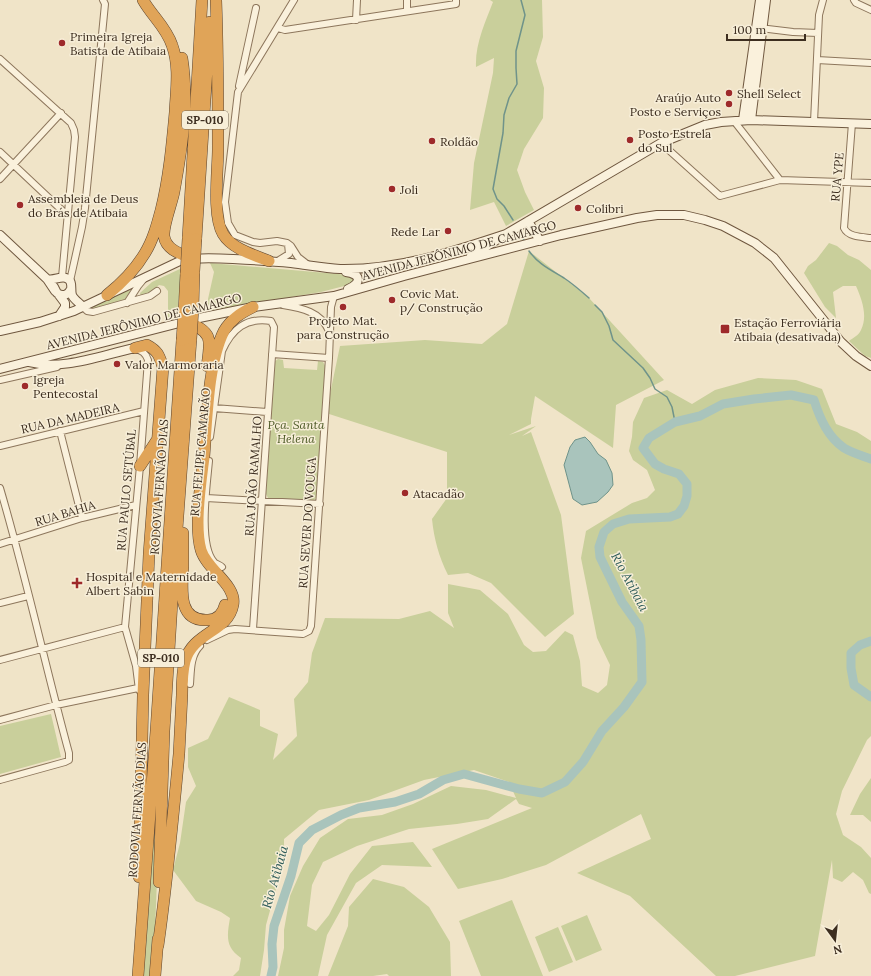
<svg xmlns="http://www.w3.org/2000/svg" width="871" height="976" viewBox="0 0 871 976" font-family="Lora,serif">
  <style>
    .green { fill: #c9cf9b }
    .water { fill: #a9c4bc; stroke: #6f938a }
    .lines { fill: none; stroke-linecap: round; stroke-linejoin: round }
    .stream { stroke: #6f938a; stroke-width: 1.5 }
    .river { stroke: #a9c4bc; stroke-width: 9 }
    .street-casing { stroke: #8d765c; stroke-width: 8 }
    .secondary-casing { stroke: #6f573f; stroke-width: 10 }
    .highway-casing { stroke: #5b4430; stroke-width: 12 }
    .street { stroke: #faf1dc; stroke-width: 6 }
    .secondary { stroke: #faf1dc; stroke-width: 8 }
    .highway { stroke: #e0a458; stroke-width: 11 }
    .highway-bridge-casing { stroke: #5b4430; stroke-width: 12; stroke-linecap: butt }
    .highway-bridge { stroke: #e0a458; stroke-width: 11 }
    .poi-dot { fill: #9e2a2b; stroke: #f7eed8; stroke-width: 1.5 }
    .labels { text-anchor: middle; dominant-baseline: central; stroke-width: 3; stroke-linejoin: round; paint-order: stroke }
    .shield { fill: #f7eed8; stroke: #756857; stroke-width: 1 }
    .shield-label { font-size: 11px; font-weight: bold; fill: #3d2e20 }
    .poi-label { font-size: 12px; fill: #3d2e20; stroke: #f7eed8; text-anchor: start }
    .street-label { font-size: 12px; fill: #3d2e20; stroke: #f7eed8 }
    .park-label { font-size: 12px; font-style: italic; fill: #4d5a26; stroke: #f7eed8 }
    .water-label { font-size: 13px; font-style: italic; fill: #2f5d5a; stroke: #f7eed8 }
  </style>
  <rect width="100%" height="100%" fill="#f0e4c8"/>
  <path class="green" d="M 490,0 L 542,0 L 543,37 L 536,61 L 544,88 L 543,118 L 524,149 L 517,170 L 525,192 L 534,210 L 506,226 L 494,202 L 470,210 L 474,163 L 493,73 L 494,58 L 476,67 C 475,44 485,23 493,2 Z
    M 829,243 L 837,246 L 848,255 L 859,260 L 871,270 L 871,358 L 865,356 L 849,341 C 853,338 859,335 861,330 C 868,316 862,300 856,286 L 843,286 L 833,292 L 836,318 L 825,307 L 804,273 L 808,266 L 816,260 Z
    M 529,251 L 589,298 L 664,380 L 616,405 L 613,448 L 535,396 L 531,419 L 531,424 L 509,435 L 536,426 L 522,436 L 531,432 L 561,515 L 574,614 L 545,637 L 491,583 L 468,573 L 448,575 C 439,557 434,539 432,519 L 447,498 L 447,452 L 326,413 L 340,346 L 425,340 L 482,344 L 507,324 Z
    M 210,263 L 350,275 L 354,277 L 352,284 L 321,292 L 203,312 L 208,309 L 208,299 L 214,272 Z
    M 182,268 L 177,315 L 168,318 L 168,291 L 164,286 L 159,285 L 146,297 L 141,297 L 140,293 L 152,282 Z
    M 131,290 L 123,302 L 91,310 L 93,306 L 121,292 Z
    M 278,359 L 283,360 L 284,368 L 317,370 L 318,361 L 323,362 L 326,367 L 317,496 L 313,502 L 268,498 L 266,494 L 274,362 Z
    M 758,378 L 796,380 L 822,389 L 836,424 L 857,432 L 871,441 L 871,736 L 867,740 L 842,791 L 836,814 L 843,835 L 861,847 L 871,858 L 871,894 L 869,893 L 863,880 L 853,872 L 842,882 L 833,878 L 832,860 L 815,956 L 735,976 L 716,976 L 630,896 L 577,873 L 651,839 L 641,814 L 546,865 L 502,879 L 458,889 L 432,849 L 532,808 L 519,804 L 516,799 L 488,819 L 457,824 L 409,829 L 357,846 L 323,862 L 312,885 L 307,926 L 316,931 L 329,915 L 350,874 L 372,846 L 413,842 L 432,867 L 382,865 L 356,883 L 327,935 L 318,976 L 278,976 L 284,948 L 284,930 L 290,896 L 303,866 L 320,838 L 348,819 L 382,815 L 413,804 L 451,786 L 486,790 L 516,798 L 509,782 L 474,770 L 424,780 L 369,800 L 319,810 L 284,839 L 284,860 L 266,925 L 264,950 L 260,976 L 233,976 L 239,970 L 241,958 C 225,947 227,936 230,918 L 221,912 L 196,901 L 173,870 L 180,843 L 186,802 L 196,786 L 188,767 L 188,748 L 208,739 L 229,697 L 260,710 L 260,726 L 278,734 L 273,760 L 297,736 L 294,699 L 308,682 L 312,653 L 325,618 L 399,619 L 430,611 L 454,628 L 448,613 L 448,584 L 480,590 L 508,614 L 524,645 L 533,652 L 546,651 L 565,631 L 573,635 L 580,661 L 582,686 L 598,693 L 607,685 L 610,665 L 597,638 L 581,558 L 586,531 L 632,503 L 647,498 L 655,490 L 647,470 L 633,460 L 629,451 L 632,437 L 633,422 L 644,398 L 667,390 L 692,404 L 715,390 Z
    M 51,714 L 61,757 L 0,774 L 0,726 Z
    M 159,748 C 158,824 158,900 152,976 L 143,976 Z
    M 871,778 L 871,822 L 863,815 L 850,815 L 860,794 Z
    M 373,879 L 404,887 L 429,907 L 450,942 L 451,976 L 389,976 L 387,974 L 373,976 L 328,976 L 348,926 L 349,907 Z
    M 512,900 L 543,976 L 481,976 L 459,921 Z
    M 587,915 L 602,950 L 576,961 L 561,926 Z
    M 558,927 L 573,962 L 549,972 L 535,937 Z"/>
  <path class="water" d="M 585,437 L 590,442 L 598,454 L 606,460 L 612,473 L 613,485 L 608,492 L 597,502 L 582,505 L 573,499 L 564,465 L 570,447 L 575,440 Z"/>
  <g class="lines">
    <path class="stream" d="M 513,220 L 504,206 L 497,199 L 493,189 L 503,133 L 504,115 L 509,98 L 517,84 L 516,68 L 516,51 L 525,15 L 521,0
      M 520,234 L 524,240
      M 529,251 C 538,264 551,270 564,278 C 573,284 581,291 589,298
      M 595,305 L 602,312 L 609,326 L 613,340 L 643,368 L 650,378 L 655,389 L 667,397 L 672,407 L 675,422"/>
    <path class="river" d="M 871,641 L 860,645 L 851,653 L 851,668 L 854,685 L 871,697
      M 271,976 L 273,967 L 272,944 L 274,926 L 291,876 L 299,843 L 312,830 L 341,815 L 359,808 L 395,802 L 419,794 L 443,780 L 464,774 L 519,789 L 542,793 L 565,782 L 583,762 L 602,731 L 624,707 L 642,682 L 641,640 L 639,626 L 622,602 L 600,557 L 599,547 L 604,532 L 613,524 L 629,519 L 670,517 L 678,514 L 684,506 L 687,496 L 687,484 L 679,474 L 664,469 L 655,464 L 643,448 L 649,438 L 675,422 L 700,416 L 723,404 L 754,399 L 791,395 L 814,400 C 820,419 828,437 844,448 C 852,453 863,456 871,459"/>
    <defs>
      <path id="street" d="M 294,0 L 238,92 L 225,202 L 228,223 L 235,235 L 253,242 L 260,243 L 277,241 L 287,243 L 291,246 L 298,257 L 307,264
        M 854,0 L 856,3 L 871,10
        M 407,11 L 407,0
        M 356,20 L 357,0
        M 278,28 L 285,30 L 456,4 L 456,0
        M 760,28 L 793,32 L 818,33
        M 0,59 L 71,123 L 74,130 L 75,137 L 62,277
        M 817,60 L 871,63
        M 239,86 L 256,8
        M 734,121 L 780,180
        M 814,122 L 819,15 L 823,0
        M 852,123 L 844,228 C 848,237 862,237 871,238
        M 661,143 L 720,196 L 780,180 L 871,183
        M 0,152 L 68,216
        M 0,179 L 61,113
        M 276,262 L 289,254 L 288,244
        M 70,281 L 82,227 L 85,208 L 105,4 L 103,0
        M 127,303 L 138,286 L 143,280
        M 283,305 C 302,308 321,312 329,331
        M 83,307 L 87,311 L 93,312 L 150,296 L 157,291
        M 135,349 C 142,350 146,353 148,360 L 140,466 L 125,627 L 136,666 L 139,690
        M 272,354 L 329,358
        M 0,380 L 57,367
        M 214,408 L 267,412
        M 60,431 L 82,518
        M 210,437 L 222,351 C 232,329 246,317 271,321 L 274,327 L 253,629
        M 0,446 L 144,411
        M 209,461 C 207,484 198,544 214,562 C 216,564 220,565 222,567
        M 0,488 C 26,576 45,665 69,753 L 69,760 L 65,762 L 0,780
        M 206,498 L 320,504
        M 0,544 L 82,518 L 136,505
        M 0,603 L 28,596
        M 207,640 L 228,630 L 235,629 L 303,634 L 309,631 L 311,626 L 329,358 L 331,307 L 334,296
        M 0,660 L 125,627
        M 190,684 C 191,672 190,656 200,646
        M 0,720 L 56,705 L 138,688"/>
      <path id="secondary" d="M 743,120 L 760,0
        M 751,120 L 766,0
        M 528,221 L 540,241
        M 0,235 L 47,279 L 55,291
        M 471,256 L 506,234 L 661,143 L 705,125 L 721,122 L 751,120 L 871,124
        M 346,272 C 361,274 362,283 348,289
        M 47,279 C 54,281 60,276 66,278 C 74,281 70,289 72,295 C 74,300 80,303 83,307
        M 54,287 L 57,293 C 63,297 68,295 71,289
        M 59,295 L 65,303 L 65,307 L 59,316
        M 0,331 L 40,322 L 74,311 L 182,260 C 199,257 216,258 233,259 C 253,260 272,261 291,263 C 308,265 324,268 340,269 C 398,270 452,252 506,234
        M 28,362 C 63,371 101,355 135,348
        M 0,369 L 199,318 L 253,307 L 334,296 L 404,276 L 561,235 L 637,218 L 657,215 L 684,215 L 705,220 L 723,226 L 755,243 L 774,258 L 841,342 L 856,356 L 871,366"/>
      <path id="highway" d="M 216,0 C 218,50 218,100 218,149 C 218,171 212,215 223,234 C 232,249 254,255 269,261
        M 182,58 C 189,102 182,148 174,192 C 172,203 163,225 164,236 C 166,250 181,254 191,258
        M 188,238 L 202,0
        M 196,239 L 210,22
        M 107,295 C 122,283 135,270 145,253 C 153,240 157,225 161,210 C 169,178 172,145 175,112 C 176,90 180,67 172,45 C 166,27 152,16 143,0
        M 193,309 L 194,272
        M 184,311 L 186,273
        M 186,321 C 213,333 211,338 207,366
        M 135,348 L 147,345 C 158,351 159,355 163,367 L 149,554 L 143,695 L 139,877
        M 140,466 L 157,440
        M 183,533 C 183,544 183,556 183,567 C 182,588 177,622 208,620 C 218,620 223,613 225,605
        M 159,882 L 164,731 L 174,570 L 191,339
        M 158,946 C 167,883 173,818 179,754 C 180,734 181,715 182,695 C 182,684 182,672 185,661 C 193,632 228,632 233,605 C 237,585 207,570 201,550 C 194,526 201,482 204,457 C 207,420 208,363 224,331 C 231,319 241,313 253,307
        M 138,976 L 156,731 L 182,340
        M 155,976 L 158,939"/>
    </defs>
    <use href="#street" class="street-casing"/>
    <use href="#secondary" class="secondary-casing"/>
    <use href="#highway" class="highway-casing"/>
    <use href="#street" class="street"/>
    <use href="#secondary" class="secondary"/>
    <use href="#highway" class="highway"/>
    <defs>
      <path id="highway-bridge" d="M 194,272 L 196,239
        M 186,273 L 188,238
        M 191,339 L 193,309
        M 182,340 L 184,311"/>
    </defs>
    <use href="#highway-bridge" class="highway-bridge-casing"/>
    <use href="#highway-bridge" class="highway-bridge"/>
  </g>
  <g class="poi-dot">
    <circle cx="62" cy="43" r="4"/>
    <circle cx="729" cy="93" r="4"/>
    <circle cx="729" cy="104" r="4"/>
    <circle cx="630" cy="140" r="4"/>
    <circle cx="432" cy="141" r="4"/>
    <circle cx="392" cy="189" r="4"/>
    <circle cx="20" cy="205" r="4"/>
    <circle cx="578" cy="208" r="4"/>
    <circle cx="448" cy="231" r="4"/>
    <circle cx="392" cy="300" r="4"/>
    <circle cx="343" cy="307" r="4"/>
    <rect x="720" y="324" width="10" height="10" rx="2"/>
    <circle cx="117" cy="364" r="4"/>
    <circle cx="25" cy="386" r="4"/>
    <circle cx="405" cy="493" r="4"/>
    <path d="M75 577h4v4h4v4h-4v4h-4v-4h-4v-4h4z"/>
  </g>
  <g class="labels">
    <g class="shield">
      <rect x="182" y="111" width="46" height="18" rx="3"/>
      <rect x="138" y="649" width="46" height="18" rx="3"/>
    </g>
    <g class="shield-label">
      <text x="205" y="120">SP-010</text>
      <text x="161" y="658">SP-010</text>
    </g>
    <g class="poi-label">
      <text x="70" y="36">Primeira Igreja<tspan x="70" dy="14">Batista de Atibaia</tspan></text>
      <text x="737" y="93">Shell Select</text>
      <text x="721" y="97" text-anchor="end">Araújo Auto<tspan x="721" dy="14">Posto e Serviços</tspan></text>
      <text x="638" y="133">Posto Estrela<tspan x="638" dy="14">do Sul</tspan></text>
      <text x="440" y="141">Roldão</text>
      <text x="400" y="189">Joli</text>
      <text x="28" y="198">Assembleia de Deus<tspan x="28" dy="14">do Brás de Atibaia</tspan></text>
      <text x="586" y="208">Colibri</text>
      <text x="440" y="231" text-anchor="end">Rede Lar</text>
      <text x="400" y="293">Covic Mat.<tspan x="400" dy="14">p/ Construção</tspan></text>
      <text x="343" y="320" text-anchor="middle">Projeto Mat.<tspan x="343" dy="14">para Construção</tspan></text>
      <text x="734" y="322">Estação Ferroviária<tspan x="734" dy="14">Atibaia (desativada)</tspan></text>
      <text x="125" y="364">Valor Marmoraria</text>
      <text x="33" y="379">Igreja<tspan x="33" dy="14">Pentecostal</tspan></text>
      <text x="413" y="493">Atacadão</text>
      <text x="86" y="576">Hospital e Maternidade<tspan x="86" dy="14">Albert Sabin</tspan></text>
    </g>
    <g class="street-label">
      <text transform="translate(837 177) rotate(-85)">RUA YPE</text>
      <text transform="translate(459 250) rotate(-15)">AVENIDA JERÔNIMO DE CAMARGO</text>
      <text transform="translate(144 321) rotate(-14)">AVENIDA JERÔNIMO DE CAMARGO</text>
      <text transform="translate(70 418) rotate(-13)">RUA DA MADEIRA</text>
      <text transform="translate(200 452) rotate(-85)">RUA FELIPE CAMARÃO</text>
      <text transform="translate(253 476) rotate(-86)">RUA JOÃO RAMALHO</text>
      <text transform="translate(159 487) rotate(-86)">RODOVIA FERNÃO DIAS</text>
      <text transform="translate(126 490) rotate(-85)">RUA PAULO SETÚBAL</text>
      <text transform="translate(65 513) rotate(-17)">RUA BAHIA</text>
      <text transform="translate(307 523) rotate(-86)">RUA SEVER DO VOUGA</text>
      <text transform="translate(137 810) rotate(-86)">RODOVIA FERNÃO DIAS</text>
    </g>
    <g class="park-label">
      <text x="296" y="424">Pça. Santa<tspan x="296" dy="14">Helena</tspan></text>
    </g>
    <g class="water-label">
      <text transform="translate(630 582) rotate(62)">Rio Atibaia</text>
      <text transform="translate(275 877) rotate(-74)">Rio Atibaia</text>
    </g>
  </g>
  <g transform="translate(835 940) rotate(165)" stroke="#f7eed8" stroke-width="3" paint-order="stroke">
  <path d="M0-3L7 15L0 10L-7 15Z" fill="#3d2e20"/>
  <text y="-6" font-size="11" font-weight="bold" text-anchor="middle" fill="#3d2e20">N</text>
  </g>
  <path d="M727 34v6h78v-6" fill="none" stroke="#3d2e20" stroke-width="2"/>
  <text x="733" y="34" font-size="12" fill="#3d2e20" stroke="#f7eed8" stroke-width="3" paint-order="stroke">100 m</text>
</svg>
